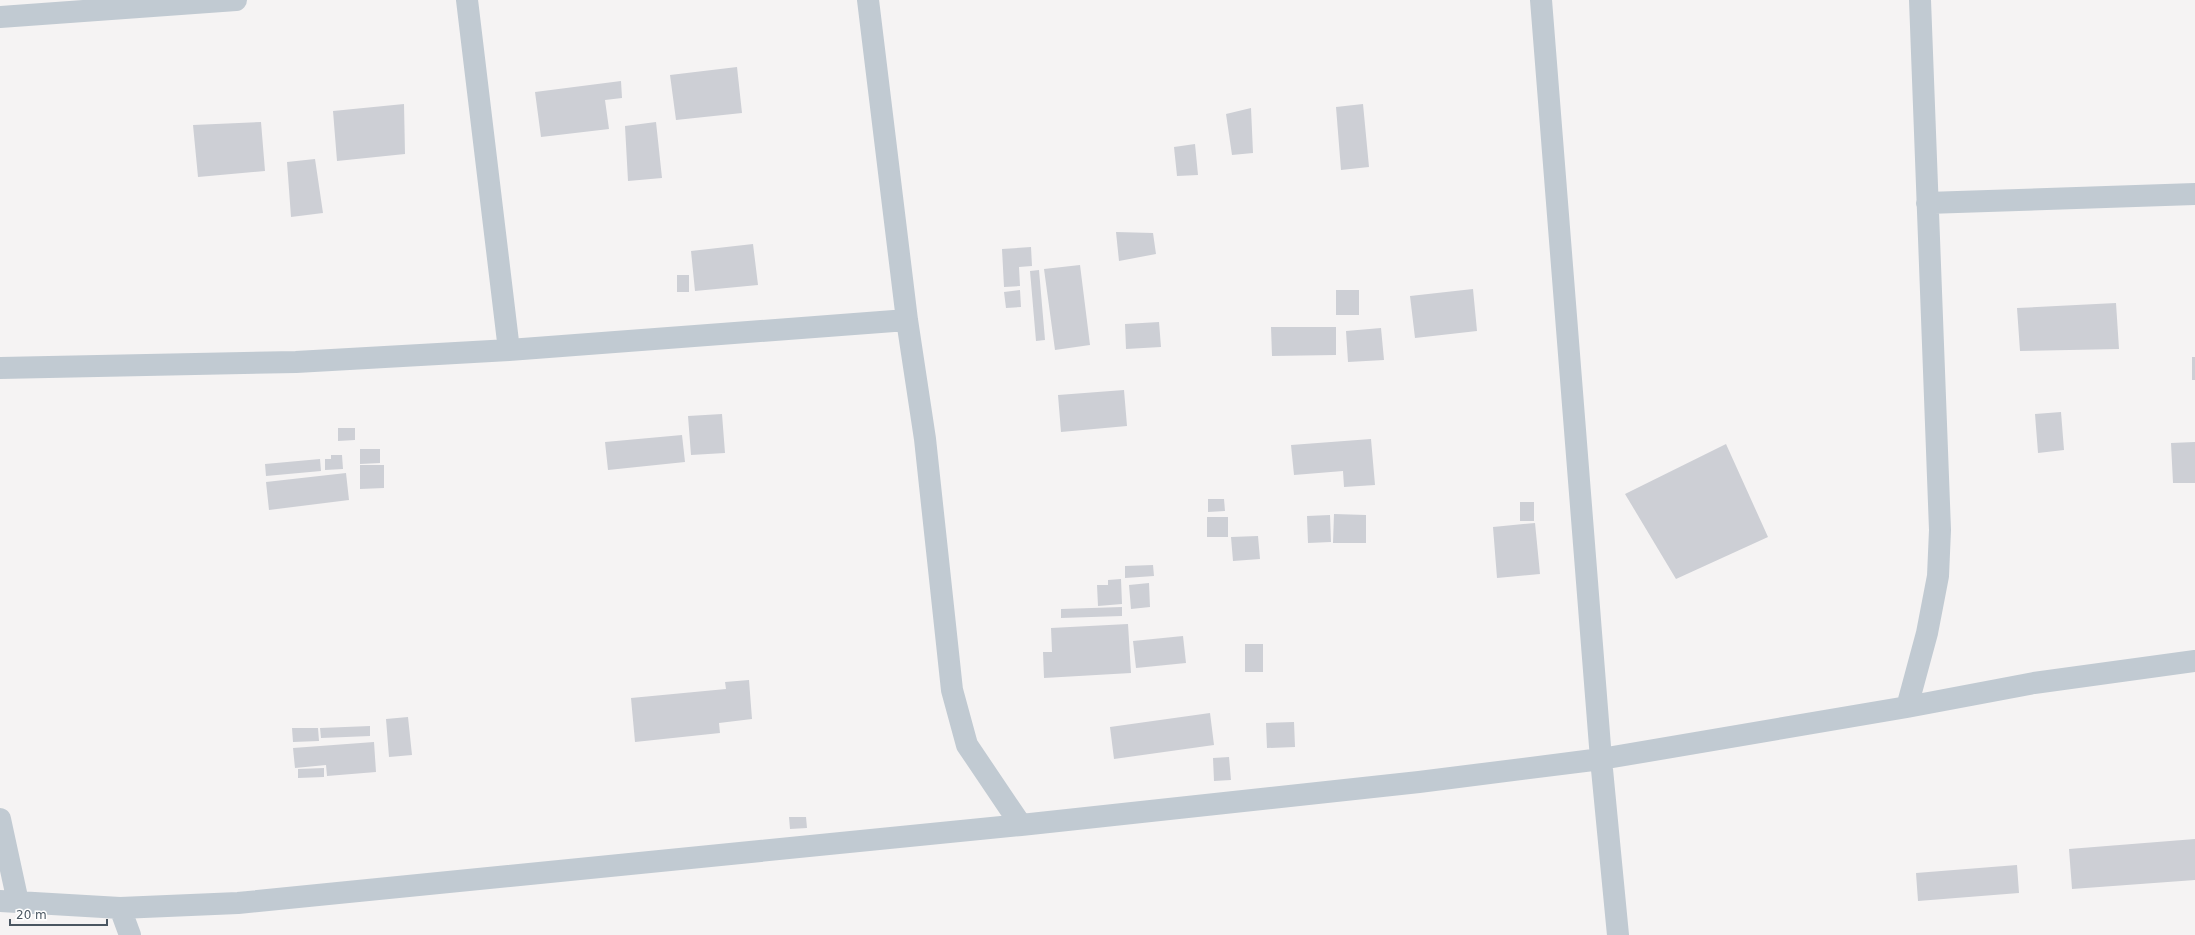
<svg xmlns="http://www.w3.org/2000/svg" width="2195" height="935" viewBox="0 0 2195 935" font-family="'DejaVu Sans',sans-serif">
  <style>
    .building { fill: #cdcfd5 }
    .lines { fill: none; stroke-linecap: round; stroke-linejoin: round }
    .minor { stroke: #c1cad2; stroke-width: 22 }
  </style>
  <rect width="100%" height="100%" fill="#f5f3f3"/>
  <path class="building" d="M 737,67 L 742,113 L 676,120 L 670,75 Z
    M 621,81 L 622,98 L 605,100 L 609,129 L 541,137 L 535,92 Z
    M 404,104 L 405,154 L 337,161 L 333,111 Z
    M 1363,104 L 1369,167 L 1341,170 L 1336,107 Z
    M 1251,108 L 1253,153 L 1232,155 L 1226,114 Z
    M 261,122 L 265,171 L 198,177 L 193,125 Z
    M 656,122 L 662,178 L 628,181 L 625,126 Z
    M 1195,144 L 1198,175 L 1177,176 L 1174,147 Z
    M 315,159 L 323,213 L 291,217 L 287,162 Z
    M 1116,232 L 1153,233 L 1156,254 L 1119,261 Z
    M 753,244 L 758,285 L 695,291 L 691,251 Z
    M 1031,247 L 1032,266 L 1019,267 L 1020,286 L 1004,287 L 1002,249 Z
    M 1080,265 L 1090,345 L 1055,350 L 1044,269 Z
    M 1039,270 L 1045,340 L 1036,341 L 1030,271 Z
    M 677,275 L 689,275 L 689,292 L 677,292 Z
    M 1473,289 L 1477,331 L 1415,338 L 1410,296 Z
    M 1020,290 L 1021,307 L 1006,308 L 1004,292 Z
    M 1336,290 L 1359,290 L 1359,315 L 1336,315 Z
    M 2116,303 L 2119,349 L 2020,351 L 2017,308 Z
    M 1159,322 L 1161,347 L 1126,349 L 1125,324 Z
    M 1271,327 L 1336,327 L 1336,355 L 1272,356 Z
    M 1381,328 L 1384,360 L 1348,362 L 1346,331 Z
    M 2192,357 L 2195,357 L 2195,380 L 2192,380 Z
    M 1124,390 L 1127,426 L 1061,432 L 1058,395 Z
    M 2061,412 L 2064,450 L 2038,453 L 2035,414 Z
    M 722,414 L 725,453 L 691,455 L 688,416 Z
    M 338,428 L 355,428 L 355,440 L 338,441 Z
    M 682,435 L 685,462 L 608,470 L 605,442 Z
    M 1371,439 L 1375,485 L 1344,487 L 1343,471 L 1294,475 L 1291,445 Z
    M 2195,442 L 2195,483 L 2173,483 L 2171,443 Z
    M 1726,444 L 1768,537 L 1676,579 L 1625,494 Z
    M 360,449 L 380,449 L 380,463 L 360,464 Z
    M 331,455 L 342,455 L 343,469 L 325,470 L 325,459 L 331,459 Z
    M 320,459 L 321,471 L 266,476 L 265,464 Z
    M 360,465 L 384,465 L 384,488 L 360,489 Z
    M 346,473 L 349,500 L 269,510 L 266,482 Z
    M 1208,499 L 1224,499 L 1225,511 L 1208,512 Z
    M 1520,502 L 1534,502 L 1534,521 L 1520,521 Z
    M 1334,514 L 1366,515 L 1366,543 L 1333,543 Z
    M 1330,515 L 1331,542 L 1308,543 L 1307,516 Z
    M 1207,517 L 1228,517 L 1228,537 L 1207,537 Z
    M 1535,523 L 1540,574 L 1497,578 L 1493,527 Z
    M 1258,536 L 1260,559 L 1233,561 L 1231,537 Z
    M 1153,565 L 1154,576 L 1125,578 L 1125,566 Z
    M 1121,579 L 1122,604 L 1098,606 L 1097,585 L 1108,585 L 1108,580 Z
    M 1149,583 L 1150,607 L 1131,609 L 1129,585 Z
    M 1122,607 L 1122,616 L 1061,618 L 1061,609 Z
    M 1128,624 L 1131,673 L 1044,678 L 1043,652 L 1052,652 L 1051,628 Z
    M 1183,636 L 1186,663 L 1136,668 L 1133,641 Z
    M 1245,644 L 1263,644 L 1263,672 L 1245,672 Z
    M 749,680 L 752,719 L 719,723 L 720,733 L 635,742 L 631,698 L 726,689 L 725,682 Z
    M 1210,713 L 1214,745 L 1114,759 L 1110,727 Z
    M 408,717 L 412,755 L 389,757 L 386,719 Z
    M 1294,722 L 1295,747 L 1267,748 L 1266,723 Z
    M 370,726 L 370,736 L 321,738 L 320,728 Z
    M 292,728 L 318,728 L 319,741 L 293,742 Z
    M 374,742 L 376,772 L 327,776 L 326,765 L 295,768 L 293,748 Z
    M 1229,757 L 1231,780 L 1214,781 L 1213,758 Z
    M 324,768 L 324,777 L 298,778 L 298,769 Z
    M 789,817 L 806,817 L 807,828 L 790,829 Z
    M 2195,839 L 2195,880 L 2072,889 L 2069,849 Z
    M 2017,865 L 2019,893 L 1918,901 L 1916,873 Z"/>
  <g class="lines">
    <path class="minor" d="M 467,0 L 509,350
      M 868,0 L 907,320 L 925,439 L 952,690 L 967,745 L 1021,825
      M 1541,0 L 1601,759 L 1618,935
      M 0,17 L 236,0
      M 1927,203 L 2195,194
      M 0,368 L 296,362 L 509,350 L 907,320
      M 1907,707 L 1927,633 L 1938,576 L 1940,530 L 1920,0
      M 0,819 L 18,902
      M 0,901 L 120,908 L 238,903 L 1021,825 L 1419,782 L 1601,759 L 1907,707 L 2034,683 L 2195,661
      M 120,908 L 130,935"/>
  </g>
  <path d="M10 919v6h97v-6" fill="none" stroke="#4a5661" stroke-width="2"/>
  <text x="16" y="919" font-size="12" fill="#4a5661" stroke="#ffffff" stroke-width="3" paint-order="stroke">20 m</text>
</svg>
